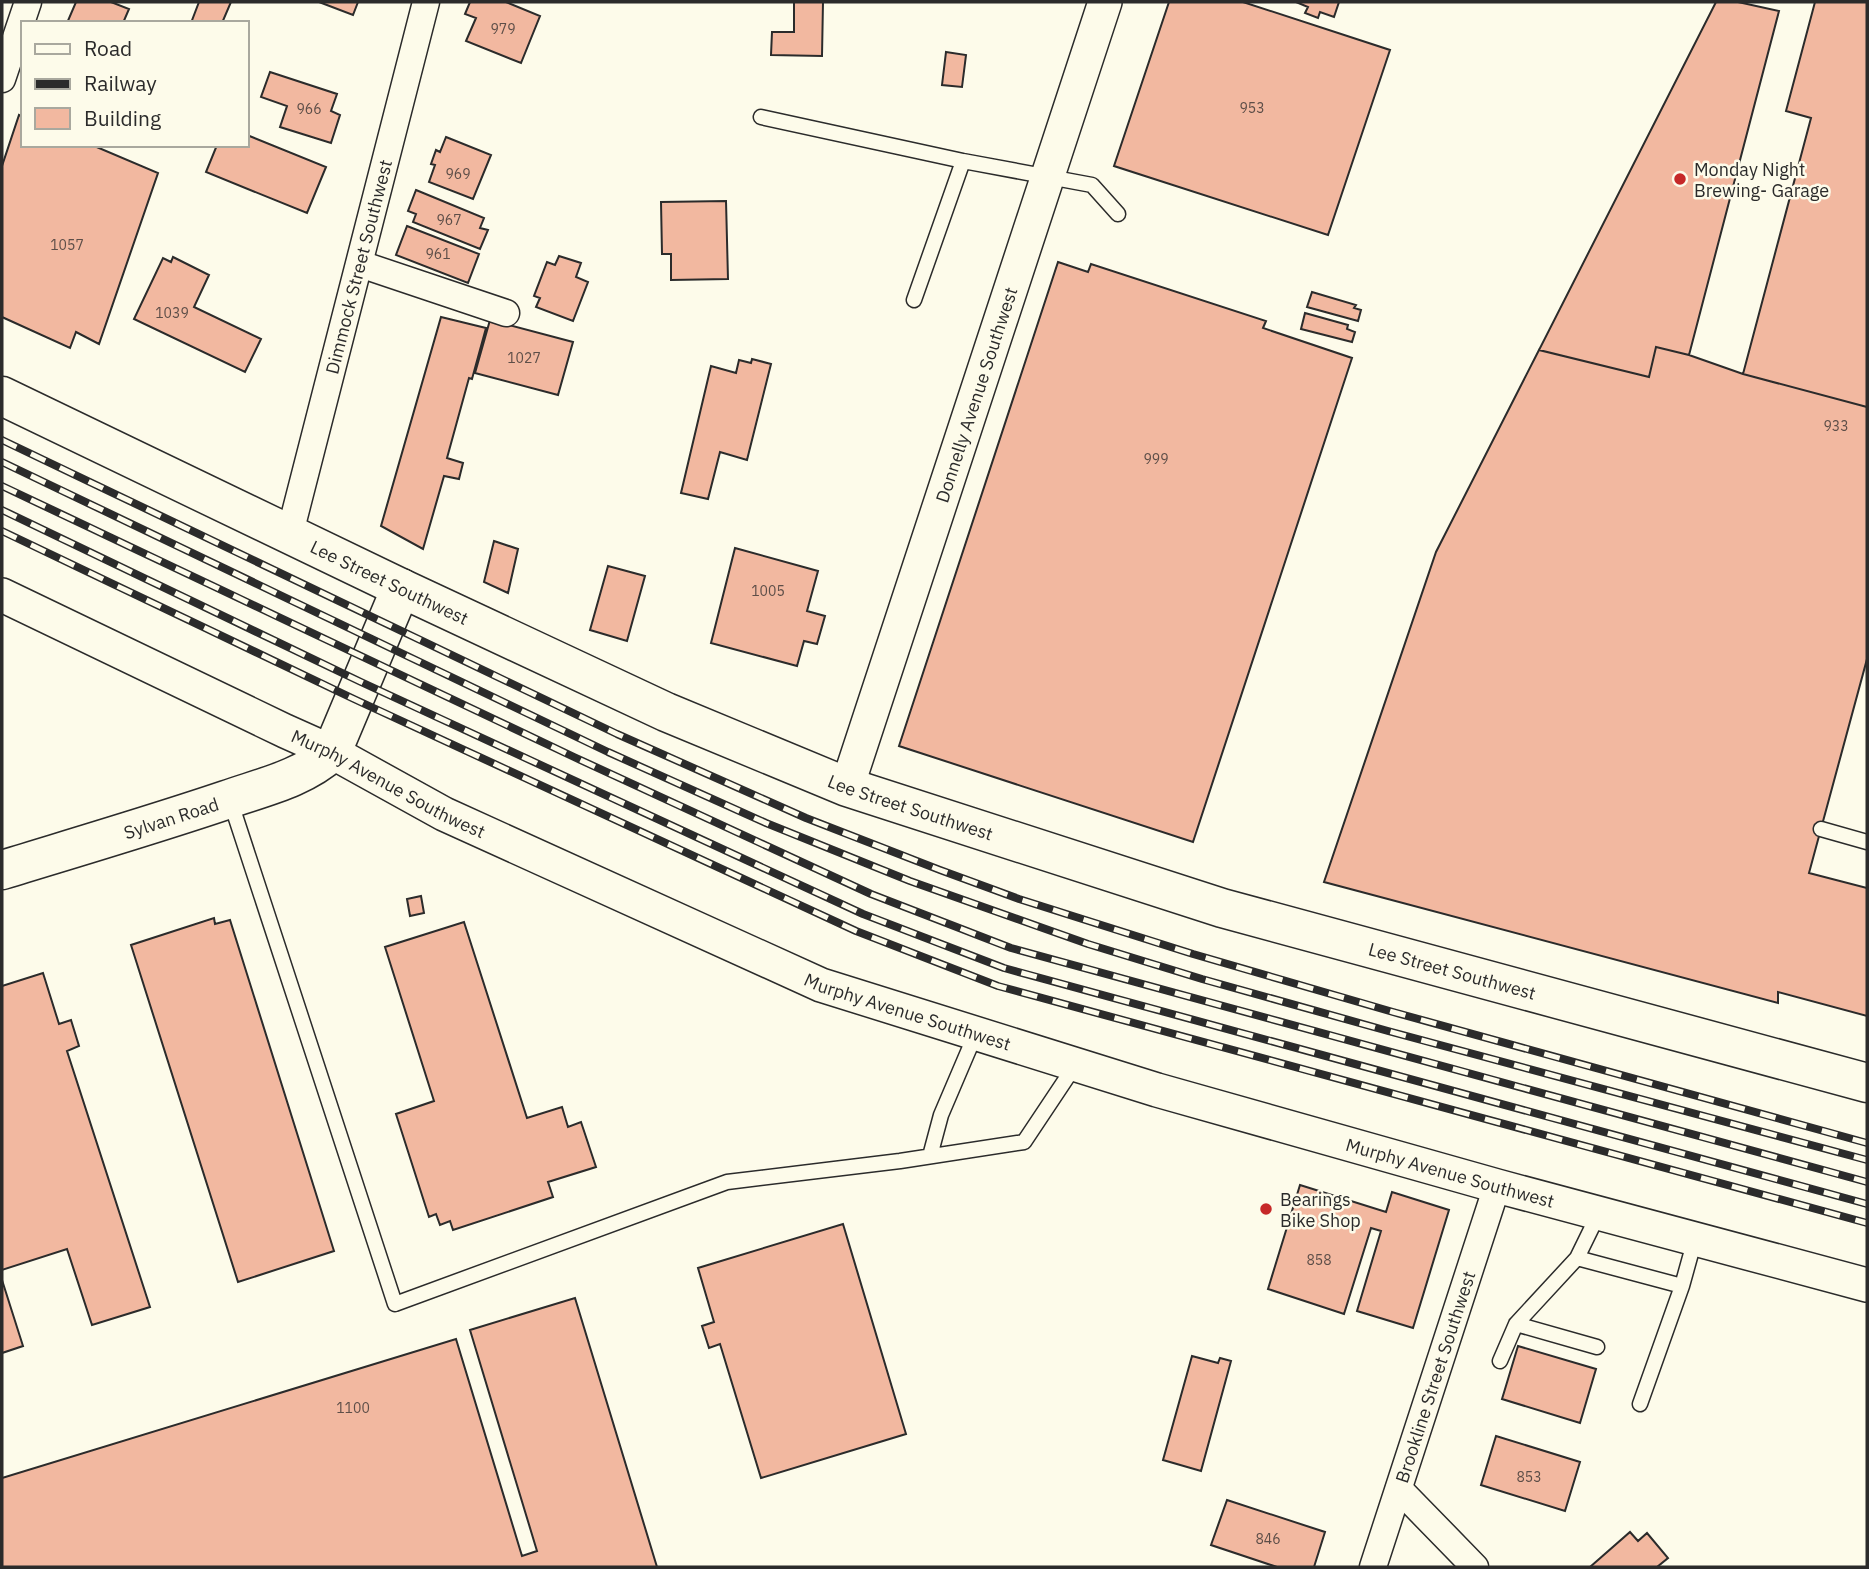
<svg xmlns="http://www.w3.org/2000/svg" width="1869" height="1569" viewBox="0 0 1869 1569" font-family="'IBM Plex Sans',sans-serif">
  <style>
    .building { fill: #f2b8a0; stroke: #2b2b2b; stroke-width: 2 }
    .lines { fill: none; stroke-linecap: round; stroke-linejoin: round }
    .service-casing { stroke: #2b2b2b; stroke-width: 17 }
    .minor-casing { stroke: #2b2b2b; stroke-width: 29 }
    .tertiary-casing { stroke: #2b2b2b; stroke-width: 36 }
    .secondary-casing { stroke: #2b2b2b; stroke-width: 41 }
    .primary-casing { stroke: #2b2b2b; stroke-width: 41 }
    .service { stroke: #fdfbea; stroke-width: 14 }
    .minor { stroke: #fdfbea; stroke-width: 26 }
    .tertiary { stroke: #fdfbea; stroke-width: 33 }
    .secondary { stroke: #fdfbea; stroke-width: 38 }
    .primary { stroke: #fdfbea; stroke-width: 38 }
    .rail-casing { stroke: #2b2b2b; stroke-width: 8 }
    .rail { stroke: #fdfbea; stroke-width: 5; stroke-dasharray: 16; stroke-linecap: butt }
    .poi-dot { fill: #c62828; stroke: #fdfbea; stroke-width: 2.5 }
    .labels { text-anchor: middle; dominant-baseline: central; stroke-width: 5; stroke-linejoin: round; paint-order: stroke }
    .number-label { font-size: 14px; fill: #5d4e48 }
    .poi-label { font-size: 18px; fill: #2b2b2b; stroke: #fdfbea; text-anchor: start }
    .street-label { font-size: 18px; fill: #2b2b2b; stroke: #fdfbea }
  </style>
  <rect width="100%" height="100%" fill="#fdfbea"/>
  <path class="building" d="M 76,2 L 111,2 L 129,9 L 123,23 L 67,23 Z
    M 199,2 L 231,2 L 222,23 L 191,23 Z
    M 319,2 L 358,2 L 353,15 Z
    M 470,2 L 506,2 L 540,16 L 521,63 L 466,41 L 476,18 L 465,14 Z
    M 794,2 L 823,2 L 822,56 L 771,55 L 772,32 L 794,32 Z
    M 1169,2 L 1243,2 L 1390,50 L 1328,235 L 1114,166 Z
    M 1296,2 L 1339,2 L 1334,17 L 1320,12 L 1318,18 L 1305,13 L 1308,7 Z
    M 1716,2 L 1738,2 L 1779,11 L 1689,355 L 1656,347 L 1649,377 L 1539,350 Z
    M 1815,2 L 1867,2 L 1867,407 L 1743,374 L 1811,118 L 1786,111 Z
    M 946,52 L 966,55 L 962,87 L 942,85 Z
    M 270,72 L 337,94 L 331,111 L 340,115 L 331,143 L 280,127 L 287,106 L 261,97 Z
    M 19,115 L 23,117 L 23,145 L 92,145 L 158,173 L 99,344 L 76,332 L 70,348 L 2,317 L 2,166 Z
    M 247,135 L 326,167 L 307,213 L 206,172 L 217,145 L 247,145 Z
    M 446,137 L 491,155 L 473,199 L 429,182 L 435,165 L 431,164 L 436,150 L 440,152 Z
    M 416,190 L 484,218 L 480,228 L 488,230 L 480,249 L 413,222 L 416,214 L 408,211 Z
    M 726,201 L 728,279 L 671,280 L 671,254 L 662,254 L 661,202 Z
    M 407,226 L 479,254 L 468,283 L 396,255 Z
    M 559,256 L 581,263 L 576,277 L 588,282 L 573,321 L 536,307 L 540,298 L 534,296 L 547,262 L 555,265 Z
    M 173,257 L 209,275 L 194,307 L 261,339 L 245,372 L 134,319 L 163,258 L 171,262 Z
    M 1058,262 L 1088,272 L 1091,264 L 1266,321 L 1263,328 L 1352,358 L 1193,842 L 899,746 Z
    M 1312,292 L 1356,305 L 1354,308 L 1361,310 L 1358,321 L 1307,307 Z
    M 1305,313 L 1348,325 L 1347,329 L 1355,332 L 1352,342 L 1301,329 Z
    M 441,317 L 486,328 L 472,379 L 469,378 L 447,458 L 463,463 L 459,479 L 444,476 L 423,549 L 381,526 Z
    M 490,320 L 573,342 L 558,395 L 475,373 Z
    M 1656,347 L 1689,355 L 1743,374 L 1867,407 L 1867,659 L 1809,873 L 1867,888 L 1867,1016 L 1778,992 L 1778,1003 L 1324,882 L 1436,552 L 1539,350 L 1649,377 Z
    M 752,359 L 771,364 L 747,460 L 720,452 L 708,499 L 681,493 L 711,366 L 736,373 L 739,360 L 751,363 Z
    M 494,541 L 518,549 L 508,593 L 484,582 Z
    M 735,548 L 818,571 L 807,611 L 825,616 L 817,644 L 804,641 L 797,666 L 711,643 Z
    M 608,566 L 645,576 L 627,641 L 590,630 Z
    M 421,896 L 424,913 L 410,916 L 407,899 Z
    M 214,918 L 215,924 L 230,920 L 334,1251 L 238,1282 L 131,945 Z
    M 464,922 L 527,1118 L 562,1107 L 568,1127 L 581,1122 L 596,1167 L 548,1182 L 553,1197 L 453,1230 L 450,1221 L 440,1225 L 436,1214 L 429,1217 L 396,1114 L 434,1101 L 385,947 Z
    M 43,973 L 59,1024 L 71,1020 L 79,1046 L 67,1051 L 150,1307 L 92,1325 L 67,1249 L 2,1270 L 2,986 Z
    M 1300,1185 L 1386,1212 L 1392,1192 L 1449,1210 L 1413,1328 L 1357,1311 L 1381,1231 L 1371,1228 L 1344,1314 L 1268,1289 Z
    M 843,1224 L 906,1434 L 761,1478 L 720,1344 L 709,1348 L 702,1326 L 714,1322 L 698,1268 Z
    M 2,1280 L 23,1346 L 2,1353 Z
    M 575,1298 L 657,1567 L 2,1567 L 2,1478 L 456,1339 L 522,1556 L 537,1551 L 470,1330 Z
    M 1518,1346 L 1596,1369 L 1580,1423 L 1502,1399 Z
    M 1192,1356 L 1218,1363 L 1220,1358 L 1231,1361 L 1201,1471 L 1163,1460 Z
    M 1496,1436 L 1580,1462 L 1565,1511 L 1481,1485 Z
    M 1227,1500 L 1325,1532 L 1314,1567 L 1277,1567 L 1211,1545 Z
    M 1630,1532 L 1638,1541 L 1647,1533 L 1668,1558 L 1657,1567 L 1590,1567 Z"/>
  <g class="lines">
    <defs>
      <path id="service" d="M 761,117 L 963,161 L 1092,185 L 1118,214
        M 914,300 L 963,161
        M 230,800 L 395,1304 L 727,1182 L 900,1161 L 1024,1142 L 1076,1064
        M 1821,829 L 1867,842
        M 930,1156 L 941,1115 L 976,1033
        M 1577,1258 L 1682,1286 L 1640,1404
        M 1682,1286 L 1695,1239
        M 1516,1324 L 1597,1347
        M 1500,1361 L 1516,1324 L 1577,1258 L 1599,1213"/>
      <g id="minor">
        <path d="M 2,79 L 28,2"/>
        <path d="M 360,264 L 506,313"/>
        <path id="s1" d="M 290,533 L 426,2"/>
        <path d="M 1399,1489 L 1475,1567"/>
        <path id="s2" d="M 1373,1567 L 1497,1186"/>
      </g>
      <g id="tertiary">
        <path id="s3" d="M 2,595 L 285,731 L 332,752 L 444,814 L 821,985 L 1157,1090 L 1497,1186 L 1867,1285"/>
        <path id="s4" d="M 847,787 L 1105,2"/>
      </g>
      <g id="secondary">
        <path id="s5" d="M 2,870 C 77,847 152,825 226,800 C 263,787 302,779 332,752 L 401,588"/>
      </g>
      <g id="primary">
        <path id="s6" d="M 2,396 L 401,588 L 666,712 L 847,787 L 1222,908 L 1867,1083"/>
      </g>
    </defs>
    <use href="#service" class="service-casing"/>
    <use href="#minor" class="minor-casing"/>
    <use href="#tertiary" class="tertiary-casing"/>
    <use href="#secondary" class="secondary-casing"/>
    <use href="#primary" class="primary-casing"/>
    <use href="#service" class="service"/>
    <use href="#minor" class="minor"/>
    <use href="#tertiary" class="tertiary"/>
    <use href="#secondary" class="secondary"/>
    <use href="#primary" class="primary"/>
    <defs>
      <path id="rail" d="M 2,440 L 617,734 L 806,818 L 940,870 L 1019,899 L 1193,954 L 1393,1012 L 1867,1143
        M 2,462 L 608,752 L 766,823 L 910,881 L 1088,944 L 1202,979 L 1388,1031 L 1867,1160
        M 2,486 L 574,757 L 871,894 L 1011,948 L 1867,1182
        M 2,510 L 361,682 L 863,914 L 1004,968 L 1867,1204
        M 2,531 L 354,699 L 856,931 L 998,986 L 1867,1223"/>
    </defs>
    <use href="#rail" class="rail-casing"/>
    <use href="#rail" class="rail"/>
  </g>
  <g class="poi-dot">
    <circle cx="1680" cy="179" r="7"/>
    <circle cx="1266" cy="1209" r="7"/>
  </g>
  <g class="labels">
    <g class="number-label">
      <text x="503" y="29">979</text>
      <text x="1252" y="108">953</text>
      <text x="309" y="109">966</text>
      <text x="458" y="174">969</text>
      <text x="449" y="220">967</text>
      <text x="67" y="245">1057</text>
      <text x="438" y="254">961</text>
      <text x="172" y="313">1039</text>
      <text x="524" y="358">1027</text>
      <text x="1836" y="426">933</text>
      <text x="1156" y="459">999</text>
      <text x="768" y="591">1005</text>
      <text x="1319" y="1260">858</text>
      <text x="353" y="1408">1100</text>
      <text x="1529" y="1477">853</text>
      <text x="1268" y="1539">846</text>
    </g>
    <g class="poi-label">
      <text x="1694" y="169">Monday Night<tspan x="1694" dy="21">Brewing- Garage</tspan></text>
      <text x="1280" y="1199">Bearings<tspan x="1280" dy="21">Bike Shop</tspan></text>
    </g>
    <g class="street-label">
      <text stroke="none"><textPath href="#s1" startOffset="275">Dimmock Street Southwest</textPath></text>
      <text stroke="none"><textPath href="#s4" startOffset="413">Donnelly Avenue Southwest</textPath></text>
      <text stroke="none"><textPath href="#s6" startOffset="430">Lee Street Southwest</textPath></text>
      <text stroke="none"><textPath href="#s3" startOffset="430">Murphy Avenue Southwest</textPath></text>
      <text stroke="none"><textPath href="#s6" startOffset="998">Lee Street Southwest</textPath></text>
      <text stroke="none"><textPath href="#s5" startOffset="177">Sylvan Road</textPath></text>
      <text stroke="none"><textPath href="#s6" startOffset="1564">Lee Street Southwest</textPath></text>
      <text stroke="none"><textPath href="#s3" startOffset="998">Murphy Avenue Southwest</textPath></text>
      <text stroke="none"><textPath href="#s3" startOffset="1564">Murphy Avenue Southwest</textPath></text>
      <text stroke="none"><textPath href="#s2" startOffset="200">Brookline Street Southwest</textPath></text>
    </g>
  </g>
  <rect width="1869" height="1569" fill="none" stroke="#2b2b2b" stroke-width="7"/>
  <rect x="21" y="21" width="228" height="126" fill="#fdfbea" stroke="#a9a89e" stroke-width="2"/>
  <rect x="35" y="44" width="35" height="10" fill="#fdfbea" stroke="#a9a89e" stroke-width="2"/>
  <text x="84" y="56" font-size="21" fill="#2b2b2b">Road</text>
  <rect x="35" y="79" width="35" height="10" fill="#2b2b2b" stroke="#a9a89e" stroke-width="2"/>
  <text x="84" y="91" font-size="21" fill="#2b2b2b">Railway</text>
  <rect x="35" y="108" width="35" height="21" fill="#f2b8a0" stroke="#a9a89e" stroke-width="2"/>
  <text x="84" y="126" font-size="21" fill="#2b2b2b">Building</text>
</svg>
